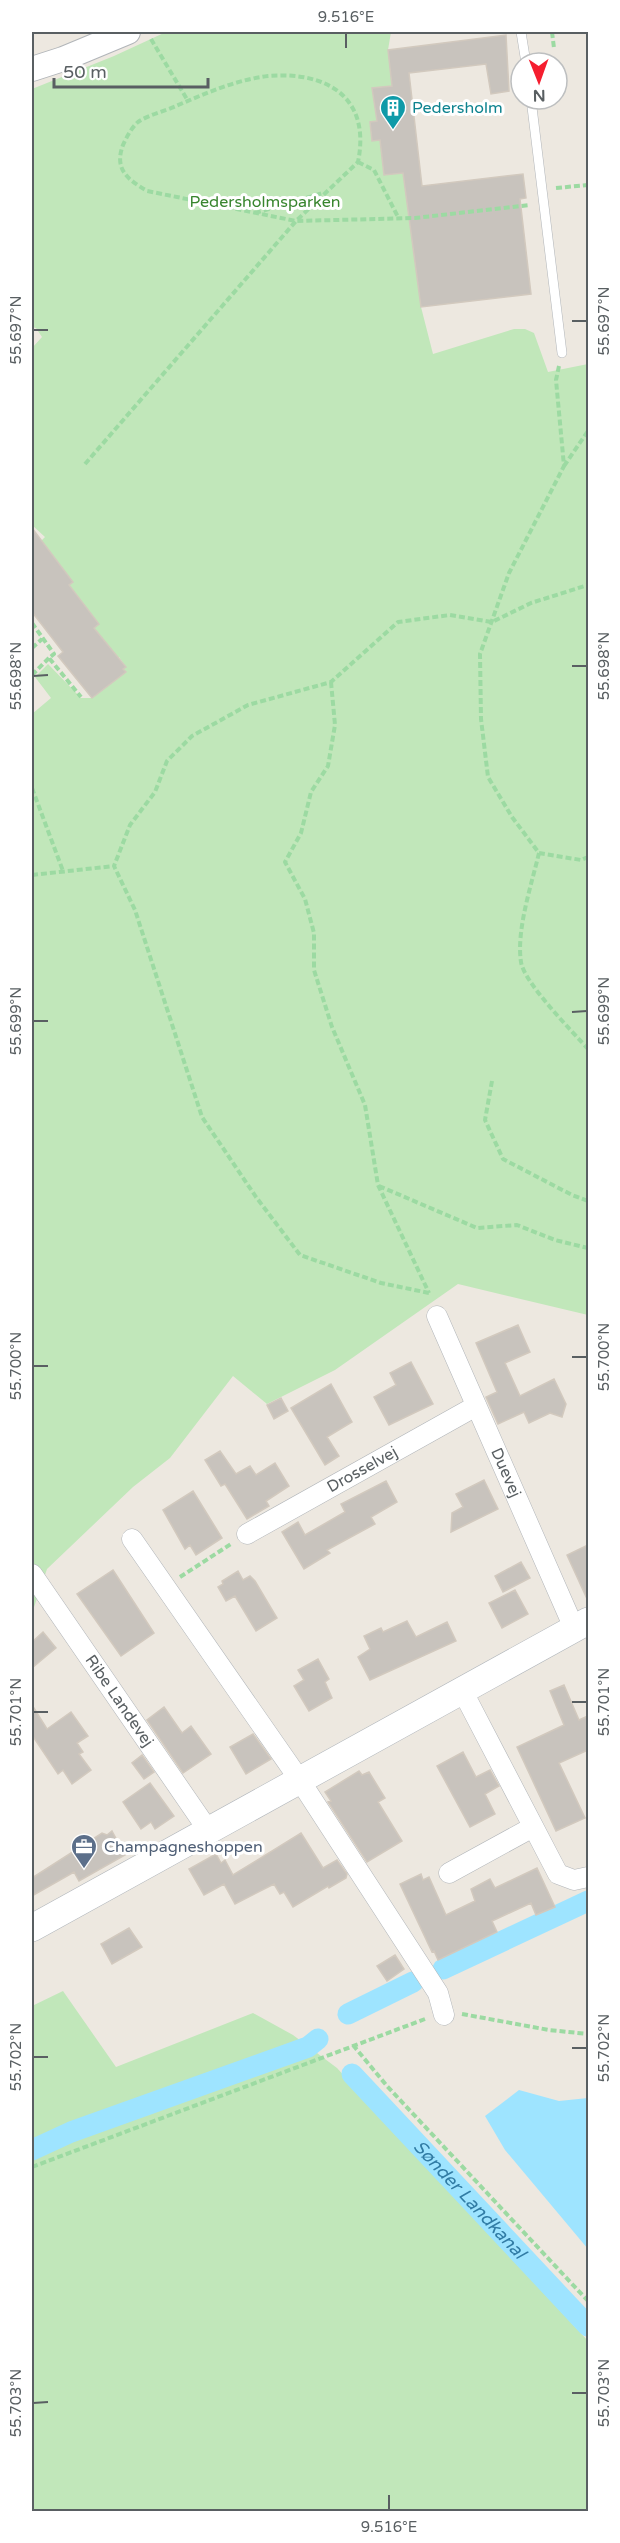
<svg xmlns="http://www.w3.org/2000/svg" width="620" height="2543" viewBox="0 0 620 2543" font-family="'Varela Round',sans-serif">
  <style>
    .green { fill: #c1e7ba }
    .water { fill: #9ee4ff }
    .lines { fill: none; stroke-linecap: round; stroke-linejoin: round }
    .canal { stroke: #9ee4ff; stroke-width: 21 }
    .building { fill: #c8c3bd; stroke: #d2c9be; stroke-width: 1.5 }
    .service-casing { stroke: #b1b5b9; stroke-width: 10 }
    .minor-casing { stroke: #b1b5b9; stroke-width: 21 }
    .tertiary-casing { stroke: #b1b5b9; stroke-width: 26 }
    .secondary-casing { stroke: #b2b7bc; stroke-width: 28 }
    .path { stroke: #9cdaa2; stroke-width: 4; stroke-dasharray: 6 3; stroke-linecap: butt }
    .service { stroke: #fff; stroke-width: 9 }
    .minor { stroke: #fff; stroke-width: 20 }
    .tertiary { stroke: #fff; stroke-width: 24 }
    .secondary { stroke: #fff; stroke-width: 27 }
    .ticks { fill: none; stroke: #595f62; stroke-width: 2 }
    .labels { text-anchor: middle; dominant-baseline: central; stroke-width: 6; stroke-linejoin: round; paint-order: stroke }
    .culture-label { font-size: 16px; fill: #0d838f; stroke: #fff; text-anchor: start }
    .park-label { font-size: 16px; fill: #38852e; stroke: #fff }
    .street-label { font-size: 16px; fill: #595f62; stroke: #fff }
    .service-label { font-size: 16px; fill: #4e5e75; stroke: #fff; text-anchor: start }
    .water-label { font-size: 18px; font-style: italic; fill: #317ca5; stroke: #fff }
    .neatline { fill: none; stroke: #595f62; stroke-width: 2 }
    .ticks-label { font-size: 15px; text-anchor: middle; fill: #595f62 }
  </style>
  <rect width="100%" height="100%" fill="#ede8e0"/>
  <path class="green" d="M 166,32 L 391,32 L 388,50 L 392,86 L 373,88 L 377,121 L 370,123 L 372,140 L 380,140 L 384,174 L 403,173 L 421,307 L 433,354 L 514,329 L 525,329 L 534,333 L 548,372 L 588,364 L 588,1315 L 458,1284 L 335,1370 L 267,1404 L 233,1376 L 170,1458 L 133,1487 L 47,1569 L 32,1613 L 32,714 L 51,698 L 35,677 L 48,664 L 81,698 L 92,698 L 125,672 L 123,669 L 126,667 L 119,657 L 115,660 L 107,644 L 94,628 L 99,624 L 68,592 L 72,589 L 69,585 L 72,582 L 41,541 L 45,537 L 32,525 L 32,348 L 42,337 L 36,328 L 32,327 L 32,89 L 114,56 Z
    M 63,1991 L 116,2067 L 253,2013 L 293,2035 L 337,2068 L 588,2341 L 588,2511 L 32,2511 L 32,2006 Z"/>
  <path class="water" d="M 519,2090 L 559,2101 L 588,2098 L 588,2249 L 505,2150 L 485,2116 Z"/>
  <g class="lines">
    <g class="canal">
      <path d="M 443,1969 L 588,1901"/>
      <path d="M 348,2014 L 413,1982"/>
      <path id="s1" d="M 352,2074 L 588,2326"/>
      <path d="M 32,2150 L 71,2132 L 308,2047 L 318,2039"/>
    </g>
  </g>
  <path class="building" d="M 506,35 L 509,91 L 491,94 L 486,64 L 409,73 L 422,186 L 523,174 L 526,198 L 520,199 L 531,294 L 421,307 L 403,173 L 384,175 L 380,140 L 372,141 L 370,122 L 377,121 L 372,88 L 392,86 L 388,50 Z
    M 32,528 L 73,582 L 69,585 L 99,624 L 94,628 L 126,667 L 123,669 L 126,672 L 92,698 L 58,656 L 63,652 L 32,612 Z
    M 518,1325 L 530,1352 L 505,1363 L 520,1396 L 554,1379 L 566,1404 L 562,1417 L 550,1413 L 529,1423 L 524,1412 L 498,1424 L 486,1397 L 497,1392 L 476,1343 Z
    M 411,1362 L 433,1404 L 389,1425 L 374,1397 L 396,1385 L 390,1373 Z
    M 331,1384 L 352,1422 L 327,1437 L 339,1456 L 325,1465 L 291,1408 Z
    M 281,1398 L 288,1411 L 274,1419 L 267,1405 Z
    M 220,1451 L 236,1474 L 250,1466 L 256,1475 L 275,1463 L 289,1486 L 266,1501 L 269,1506 L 247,1519 L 225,1484 L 221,1486 L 205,1460 Z
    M 484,1480 L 498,1509 L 451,1532 L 452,1513 L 463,1507 L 456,1494 Z
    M 386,1481 L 397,1502 L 371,1517 L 375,1524 L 327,1550 L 330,1553 L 304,1569 L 282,1532 L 298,1522 L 305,1535 L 345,1512 L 341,1504 Z
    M 193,1491 L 222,1538 L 196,1555 L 190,1545 L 185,1549 L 163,1510 Z
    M 588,1545 L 588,1601 L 567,1555 Z
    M 521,1562 L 530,1578 L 503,1592 L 495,1576 Z
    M 113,1570 L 154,1633 L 121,1656 L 77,1594 Z
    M 238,1571 L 243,1580 L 250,1576 L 255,1581 L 277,1618 L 256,1631 L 235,1596 L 226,1601 L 218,1587 L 223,1584 L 222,1581 Z
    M 515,1590 L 528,1614 L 502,1628 L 489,1603 Z
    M 407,1621 L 416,1637 L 447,1622 L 456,1641 L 370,1680 L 358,1657 L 370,1649 L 364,1636 L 381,1628 L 383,1632 Z
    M 43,1632 L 56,1648 L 32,1668 L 32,1642 Z
    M 318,1659 L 329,1679 L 325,1682 L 332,1698 L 309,1711 L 294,1686 L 304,1680 L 298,1670 Z
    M 564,1685 L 579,1720 L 588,1716 L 588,1750 L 559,1763 L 585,1818 L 556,1831 L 517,1747 L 564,1725 L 550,1691 Z
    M 32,1705 L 47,1729 L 71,1712 L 88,1736 L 77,1743 L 83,1752 L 79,1754 L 91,1770 L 72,1784 L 63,1770 L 58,1774 L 32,1735 Z
    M 164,1707 L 182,1733 L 191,1726 L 211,1754 L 183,1773 L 147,1720 Z
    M 253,1734 L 271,1759 L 246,1774 L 230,1747 Z
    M 463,1752 L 476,1777 L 490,1770 L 499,1786 L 485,1794 L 495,1814 L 470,1827 L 437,1766 Z
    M 142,1755 L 154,1772 L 144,1779 L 132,1763 Z
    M 359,1771 L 362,1775 L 369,1772 L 385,1798 L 378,1802 L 402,1841 L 367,1862 L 328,1802 L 331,1801 L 325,1792 Z
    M 150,1783 L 174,1816 L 155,1829 L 151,1822 L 141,1829 L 123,1802 Z
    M 112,1831 L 125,1855 L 79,1881 L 74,1872 L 32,1896 L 32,1878 L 102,1833 L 107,1835 Z
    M 301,1833 L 323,1868 L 337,1860 L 347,1874 L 346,1878 L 329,1888 L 328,1886 L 293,1907 L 284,1892 L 280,1894 L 274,1884 L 235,1904 L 224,1884 L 204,1895 L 189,1869 L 216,1854 L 221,1863 L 225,1860 L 233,1875 Z
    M 537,1868 L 555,1907 L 536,1915 L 531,1903 L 492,1921 L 497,1932 L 438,1960 L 434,1951 L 432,1952 L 400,1884 L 421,1874 L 423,1880 L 429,1877 L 446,1915 L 475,1901 L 471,1889 L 490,1879 L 495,1888 Z
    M 129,1928 L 142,1947 L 112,1964 L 101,1944 Z
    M 395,1955 L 404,1969 L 387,1981 L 377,1966 Z"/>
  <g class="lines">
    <defs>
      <path id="service" d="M 521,32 L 526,63
        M 531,99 L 562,353"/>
      <g id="minor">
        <path id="s2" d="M 437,1316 L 574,1628"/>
        <path id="s3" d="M 247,1534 L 476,1406"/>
        <path d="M 132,1539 L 299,1779 L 438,1993 L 444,2015"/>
        <path id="s4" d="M 32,1574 L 208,1830"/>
        <path d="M 462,1690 L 558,1874 L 574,1880 L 588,1877"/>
        <path d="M 449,1873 L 533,1827"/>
      </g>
      <path id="tertiary" d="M 32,69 L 63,59 L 128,32"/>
      <path id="secondary" d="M 32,1928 L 588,1621"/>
    </defs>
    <use href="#service" class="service-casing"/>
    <use href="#minor" class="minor-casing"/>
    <use href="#tertiary" class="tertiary-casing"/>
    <use href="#secondary" class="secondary-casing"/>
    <path class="path" d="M 552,32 L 554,48
      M 151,39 L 188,101
      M 358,162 L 374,170 L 399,219
      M 556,188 L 588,185
      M 255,213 L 323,193
      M 559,366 L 556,380 L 564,466 L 509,573 L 480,654 L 481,719 L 488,777 L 512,817 L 539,853 L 581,860 L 588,857
      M 85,464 L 296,221 L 358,162 C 371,98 328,71 268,76 C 236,80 206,93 176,106 C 165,111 148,115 138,122 C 132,127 126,138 123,145 C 114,169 127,179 147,191 L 296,221 L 415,218 L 530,205
      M 564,466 L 588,431
      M 32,623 L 54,654 L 49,658 L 81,697
      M 32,648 L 42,639
      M 32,675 L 49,658
      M 32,679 L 32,681
      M 331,682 L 335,725 L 328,766 L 311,792 L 301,833 L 285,862 L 305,899 L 314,933 L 314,970 L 332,1027 L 365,1105 L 378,1185 L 429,1293
      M 32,788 L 63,871
      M 539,853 C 532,883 516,930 521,962 C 524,983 573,1032 588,1049
      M 32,875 L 114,866
      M 492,1081 L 485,1120 L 503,1159 L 572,1195 L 588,1201
      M 379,1186 L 477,1228 L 517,1225 L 555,1240 L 588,1248
      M 429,1293 L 381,1283 L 300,1255 L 256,1197 L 202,1117 L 135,910 L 114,866 L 130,825 L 155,792 L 167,761 L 192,736 L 248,705 L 331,682 L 398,622 L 450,615 L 492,622 L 531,603 L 588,585
      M 180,1577 L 231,1544
      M 462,2014 L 549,2030 L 588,2034
      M 353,2045 L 387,2086 L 588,2301
      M 32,2167 L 425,2019"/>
    <use href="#service" class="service"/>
    <use href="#minor" class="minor"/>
    <use href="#tertiary" class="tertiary"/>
    <use href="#secondary" class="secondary"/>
  </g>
  <path class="ticks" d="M 346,33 L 346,48M 572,321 L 587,321M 33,330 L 48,330M 572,666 L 587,666M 33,676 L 48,675M 572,1012 L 587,1011M 33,1021 L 48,1021M 572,1357 L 587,1357M 33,1366 L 48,1366M 572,1702 L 587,1702M 33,1712 L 48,1712M 572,2048 L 587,2048M 33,2057 L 48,2057M 572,2393 L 587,2393M 33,2403 L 48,2402M 389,2495 L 389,2510"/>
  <defs>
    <symbol id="building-pin" viewBox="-11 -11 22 30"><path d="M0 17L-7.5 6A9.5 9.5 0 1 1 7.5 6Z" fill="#0f9aa8" stroke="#fff"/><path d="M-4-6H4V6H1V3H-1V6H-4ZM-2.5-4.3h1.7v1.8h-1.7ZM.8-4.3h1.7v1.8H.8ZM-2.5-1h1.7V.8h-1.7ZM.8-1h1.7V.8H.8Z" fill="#fff"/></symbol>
    <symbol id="office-pin" viewBox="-11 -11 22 30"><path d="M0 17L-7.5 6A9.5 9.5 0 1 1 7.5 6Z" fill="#5c6f8a" stroke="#fff"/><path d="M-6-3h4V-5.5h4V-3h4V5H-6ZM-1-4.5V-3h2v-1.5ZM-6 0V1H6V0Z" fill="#fff"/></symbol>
  </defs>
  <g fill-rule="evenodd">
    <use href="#building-pin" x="378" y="93" width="30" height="40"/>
    <use href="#office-pin" x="69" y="1832" width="30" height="40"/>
  </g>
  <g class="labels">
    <g class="culture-label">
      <text x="412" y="108">Pedersholm</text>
    </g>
    <g class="park-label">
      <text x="265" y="202">Pedersholmsparken</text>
    </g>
    <g class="street-label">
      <text stroke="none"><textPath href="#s3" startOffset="132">Drosselvej</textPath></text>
      <text stroke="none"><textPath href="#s2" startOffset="171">Duevej</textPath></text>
      <text stroke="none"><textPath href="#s4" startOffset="154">Ribe Landevej</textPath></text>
    </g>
    <g class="service-label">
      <text x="104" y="1847">Champagneshoppen</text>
    </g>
    <g class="water-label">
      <text stroke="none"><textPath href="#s1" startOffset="172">Sønder Landkanal</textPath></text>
    </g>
  </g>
  <rect width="620" height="2543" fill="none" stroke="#ffffff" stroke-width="66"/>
  <g transform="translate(539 81) rotate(179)"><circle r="28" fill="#ffffff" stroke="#bdbfc0" stroke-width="1.5"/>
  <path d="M0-4.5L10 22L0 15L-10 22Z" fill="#f51e2f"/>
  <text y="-9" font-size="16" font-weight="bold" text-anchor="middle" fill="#595f62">N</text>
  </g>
  <path d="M54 78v9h154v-9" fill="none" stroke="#595f62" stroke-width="3"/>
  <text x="63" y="78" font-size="18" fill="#595f62" stroke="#ffffff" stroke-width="4.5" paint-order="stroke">50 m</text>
  <rect x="33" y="33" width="554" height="2477" class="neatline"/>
  <g class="ticks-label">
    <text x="346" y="22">9.516°E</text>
    <text transform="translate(604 321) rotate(-90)" y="5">55.697°N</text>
    <text transform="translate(16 330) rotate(-90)" y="5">55.697°N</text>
    <text transform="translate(604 666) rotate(-90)" y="5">55.698°N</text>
    <text transform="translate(16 676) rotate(-90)" y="5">55.698°N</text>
    <text transform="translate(604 1011) rotate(-90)" y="5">55.699°N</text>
    <text transform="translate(16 1021) rotate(-90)" y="5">55.699°N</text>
    <text transform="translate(604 1357) rotate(-90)" y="5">55.700°N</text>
    <text transform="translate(16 1366) rotate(-90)" y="5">55.700°N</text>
    <text transform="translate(604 1702) rotate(-90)" y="5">55.701°N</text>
    <text transform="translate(16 1712) rotate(-90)" y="5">55.701°N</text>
    <text transform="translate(604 2048) rotate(-90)" y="5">55.702°N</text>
    <text transform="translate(16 2057) rotate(-90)" y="5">55.702°N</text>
    <text transform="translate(604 2393) rotate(-90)" y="5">55.703°N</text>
    <text transform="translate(16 2403) rotate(-90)" y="5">55.703°N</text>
    <text x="389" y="2532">9.516°E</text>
  </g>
</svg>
